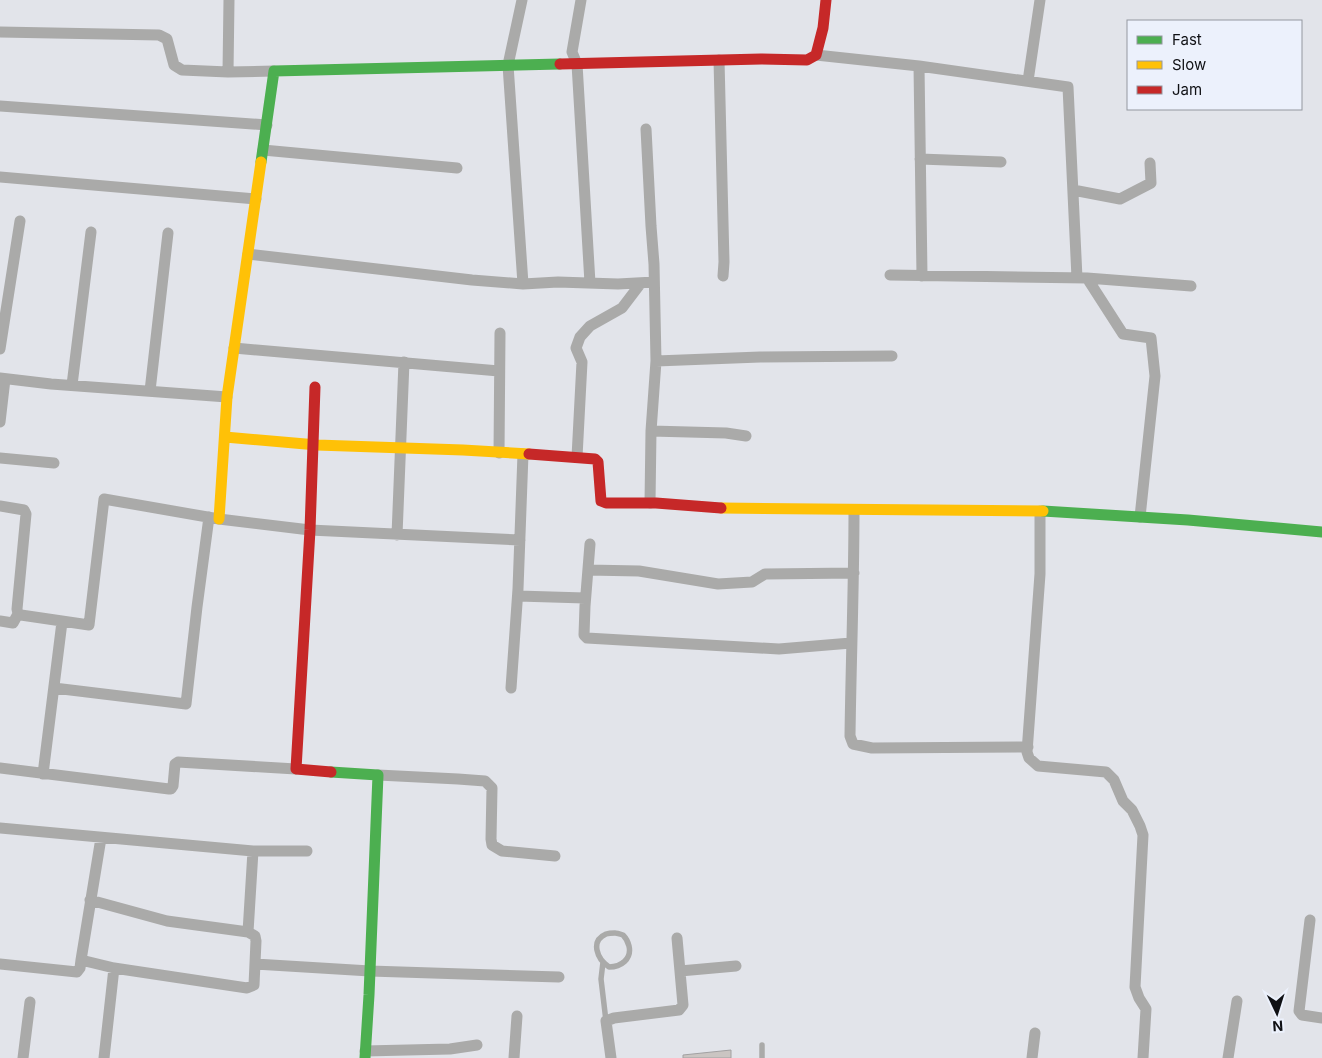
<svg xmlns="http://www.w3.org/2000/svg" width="1322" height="1058" viewBox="0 0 1322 1058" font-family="Inter,sans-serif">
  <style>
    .building { fill: #cac5c2; stroke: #a2a1a2 }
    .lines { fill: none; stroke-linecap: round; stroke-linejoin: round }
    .lane { stroke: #aaaaa9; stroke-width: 5.5 }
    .street { stroke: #aaaaa9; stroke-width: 11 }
    .fast { stroke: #4caf50; stroke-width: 11 }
    .slow { stroke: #ffc107; stroke-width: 11 }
    .jam { stroke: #c62828; stroke-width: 11 }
  </style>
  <rect width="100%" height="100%" fill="#e2e4ea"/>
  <path class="building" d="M 731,1050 L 731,1058 L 683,1058 L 683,1055 Z"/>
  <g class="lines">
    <path class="lane" d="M 615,933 C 617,933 620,934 623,935 C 626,938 628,942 629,946 C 632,959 621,967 609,967 C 597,959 590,941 606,934 C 609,933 612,933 615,933 Z
      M 603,962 L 601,979 L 606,1021
      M 762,1058 L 762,1045"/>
    <path class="street" d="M 522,0 L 508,65 L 523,284
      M 581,0 L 572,52 L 577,64 L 590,283
      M 0,32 L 159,35 L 167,39 L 174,65 L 182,70 L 228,72 L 274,71
      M 816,55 L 919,66 L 1068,87 L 1077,278
      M 719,60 L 724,262 L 723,276
      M 919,66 L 922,276
      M 228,72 L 229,0
      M 1028,81 L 1040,0
      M 0,106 L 267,125
      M 646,129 L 651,226 L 654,264 L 656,361
      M 263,150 L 457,168
      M 920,159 L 1001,162
      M 0,177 L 256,199
      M 1073,190 L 1120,199 L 1151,183 L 1150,163
      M 248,254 L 472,280 L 523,284 L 558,282 L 618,284 L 654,282
      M 890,275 L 1087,278 L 1123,334 L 1151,338 L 1155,376 L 1140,517
      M 1087,278 L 1191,286
      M 234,348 L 499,371
      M 0,349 L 20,221
      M 0,378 L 51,384 L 227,397
      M 72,385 L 91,232
      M 150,391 L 168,233
      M 0,422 L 5,379
      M 651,431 L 726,433 L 746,436
      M 499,453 L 500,333
      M 577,457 L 582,362 L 576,348 L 580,337 L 590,326 L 622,308 L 641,283
      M 0,458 L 54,463
      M 650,503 L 651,431 L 656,361 L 760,357 L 892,356
      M 0,506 L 24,510 L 26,514 L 17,609 L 18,614 L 13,623 L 0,621
      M 854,510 C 854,585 851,660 850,736 L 853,744 L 872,748 L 1028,747
      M 1040,511 L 1040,574 L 1027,752 L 1029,758 L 1038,766 L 1106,772 L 1114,780 L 1123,801 L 1132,810 L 1140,826 L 1143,835 L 1135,987 L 1139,998 L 1146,1009 L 1143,1058
      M 397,535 L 404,362
      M 590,544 L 585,606 L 584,635 L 587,638 L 779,649 L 851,643
      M 588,570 L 639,571 L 718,584 L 752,582 L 765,574 L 854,573
      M 518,596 L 585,598
      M 18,614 L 21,615 L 89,625 L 104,499 L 219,519 L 310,530 L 520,540
      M 54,688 L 186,704 L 197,607 L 209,517
      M 511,688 L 518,589 L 523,454
      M 0,768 L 169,789 L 171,789 L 173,786 L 175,764 L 178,762 L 296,769
      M 43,774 L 62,622
      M 378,775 L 458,779 L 485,781 L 492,788 L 491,839 L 492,845 L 502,851 L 555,856
      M 0,828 L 253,851 L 307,851
      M 1310,920 L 1299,1011 L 1302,1015 L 1322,1018
      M 248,932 L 253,851
      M 81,960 L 114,968 L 247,988 L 254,985 L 256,941 L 255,936 L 248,932 L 167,921 L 90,900
      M 0,964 L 77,972 L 80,968 L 81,960 L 101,838
      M 255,964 L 370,971 L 559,977
      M 680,971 L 736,966
      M 365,1051 L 450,1049 L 477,1045
      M 23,1058 L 30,1002
      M 104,1058 L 114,968
      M 514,1058 L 517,1016
      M 611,1058 L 606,1021 L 614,1018 L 679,1010 L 683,1005 L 677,938
      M 1032,1058 L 1035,1033
      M 1228,1058 L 1237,1001"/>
    <path class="fast" d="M 261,162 L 274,71 L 560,64
      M 1043,511 L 1188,520 L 1322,532
      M 331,772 L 378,775 L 369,995 L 365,1058"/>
    <path class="slow" d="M 225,437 L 317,445 L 463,450 L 529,454
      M 721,508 L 1043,511
      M 219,519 L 227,397 L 261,162"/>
    <path class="jam" d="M 560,64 L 761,59 L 807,60 L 816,55 L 823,28 L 826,0
      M 315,387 L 310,530 L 296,769 L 331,772
      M 529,454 L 595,459 L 598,462 L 601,501 L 606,503 L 656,503 L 721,508"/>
  </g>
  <rect x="1127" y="20" width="175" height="90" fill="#ecf1fc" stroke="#94979f"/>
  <rect x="1137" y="36" width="25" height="8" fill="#4caf50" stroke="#94979f"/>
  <text x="1172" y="45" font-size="15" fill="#0f1014">Fast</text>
  <rect x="1137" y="61" width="25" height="8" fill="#ffc107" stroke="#94979f"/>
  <text x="1172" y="70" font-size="15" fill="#0f1014">Slow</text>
  <rect x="1137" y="86" width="25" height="8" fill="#c62828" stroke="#94979f"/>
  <text x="1172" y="95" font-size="15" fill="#0f1014">Jam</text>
  <g transform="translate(1277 1013) rotate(176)" stroke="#ecf1fc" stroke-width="4" paint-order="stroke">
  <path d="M0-4L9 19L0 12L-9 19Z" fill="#0f1014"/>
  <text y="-8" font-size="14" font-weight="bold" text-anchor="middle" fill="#0f1014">N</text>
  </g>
</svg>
